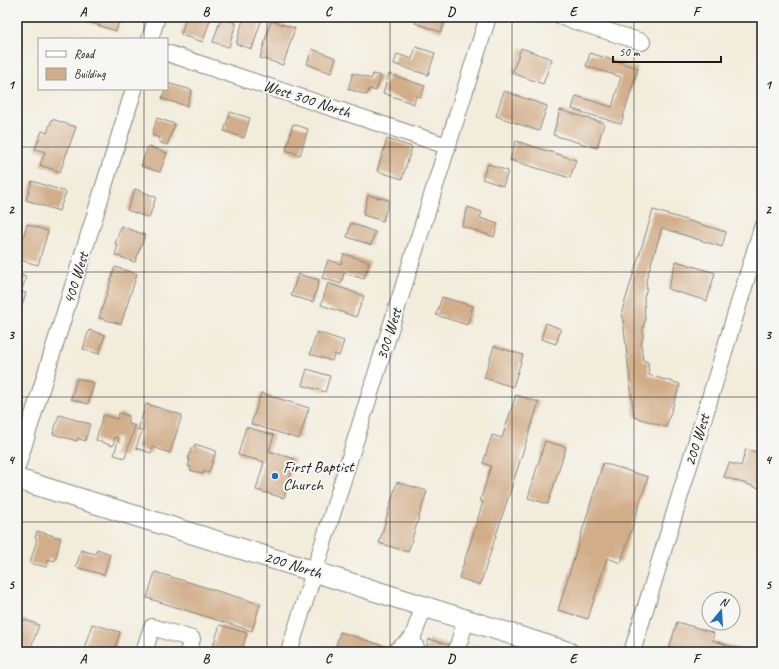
<svg xmlns="http://www.w3.org/2000/svg" width="779" height="669" viewBox="0 0 779 669" font-family="Caveat,sans-serif">
  <style>
    .building { fill: #d2ad89 }
    .lines { fill: none; stroke-linecap: round; stroke-linejoin: round }
    .minor-casing { stroke: #87847c; stroke-width: 18 }
    .major-casing { stroke: #87847c; stroke-width: 22 }
    .minor { stroke: #fff; stroke-width: 16 }
    .major { stroke: #fff; stroke-width: 20 }
    .grid { fill: none; stroke: #1c1c1c; stroke-width: 1; stroke-opacity: 0.55 }
    .poi-dot { fill: #1f6fb2; stroke: #f6f6f2; stroke-width: 1.5 }
    .labels { text-anchor: middle; dominant-baseline: central; stroke-width: 4; stroke-linejoin: round; paint-order: stroke }
    .street-label { font-size: 16px; fill: #1c1c1c; stroke: #f6f6f2 }
    .poi-label { font-size: 16px; fill: #1c1c1c; stroke: #f6f6f2; text-anchor: start }
    .neatline { fill: none; stroke: #1c1c1c; stroke-width: 1.5 }
    .grid-label { font-size: 13px; text-anchor: middle; font-weight: bold; fill: #1c1c1c }
  </style>
  <rect width="100%" height="100%" fill="#f6f6f2"/>
  <filter id="ink" filterUnits="userSpaceOnUse"><feTurbulence type="fractalNoise" baseFrequency=".025" numOctaves="2"/><feDisplacementMap in="SourceGraphic" scale="8" xChannelSelector="R" yChannelSelector="G"/><feConvolveMatrix kernelMatrix="1 2 1 2 8 2 1 2 1" color-interpolation-filters="sRGB"/></filter>
  <filter id="wash" filterUnits="userSpaceOnUse"><feTurbulence type="fractalNoise" baseFrequency=".012" numOctaves="4" result="noise"/><feDisplacementMap in="SourceGraphic" scale="16" xChannelSelector="R" yChannelSelector="G"/><feGaussianBlur stdDeviation="0.9" result="paint"/><feColorMatrix in="noise" values="0 0 0 0 0 0 0 0 0 0 0 0 0 0 0 0 0 1.4 0 .05"/><feComposite in="paint" operator="in"/></filter>
  <g filter="url(#wash)">
    <rect width="100%" height="100%" fill="#f2ecdb"/>
    <g id="blocks">
      <path class="building" d="M 90,17 L 121,17 L 116,31 L 88,22 Z
        M 186,17 L 211,17 L 203,42 L 181,35 Z
        M 244,17 L 261,21 L 252,49 L 236,44 Z
        M 417,17 L 446,17 L 441,32 L 415,23 Z
        M 221,18 L 236,23 L 229,47 L 213,42 Z
        M 271,21 L 295,28 L 283,65 L 260,58 Z
        M 416,47 L 435,53 L 428,75 L 394,64 L 397,54 L 412,59 Z
        M 521,48 L 552,59 L 543,84 L 512,73 Z
        M 312,49 L 336,58 L 331,73 L 307,64 Z
        M 590,53 L 638,68 L 621,124 L 572,109 L 576,96 L 612,107 L 621,77 L 586,66 Z
        M 353,73 L 371,79 L 373,74 L 381,76 L 376,91 L 369,89 L 367,95 L 348,89 Z
        M 389,74 L 425,86 L 421,97 L 416,96 L 414,104 L 383,93 Z
        M 167,83 L 192,90 L 187,106 L 162,99 L 165,89 L 167,89 Z
        M 504,91 L 547,106 L 539,131 L 496,116 Z
        M 560,110 L 604,123 L 597,148 L 553,135 Z
        M 230,112 L 250,118 L 244,138 L 224,131 Z
        M 157,118 L 175,124 L 167,145 L 159,142 L 160,138 L 152,135 Z
        M 52,119 L 76,127 L 60,172 L 40,165 L 45,152 L 35,149 L 42,131 L 47,133 Z
        M 293,124 L 308,129 L 300,155 L 286,150 Z
        M 387,139 L 412,147 L 402,179 L 377,171 Z
        M 516,141 L 576,160 L 570,178 L 510,160 Z
        M 148,146 L 167,153 L 160,172 L 141,166 Z
        M 488,164 L 508,171 L 503,186 L 482,179 Z
        M 32,181 L 66,192 L 59,211 L 26,200 Z
        M 135,189 L 156,197 L 149,218 L 127,210 Z
        M 368,195 L 389,200 L 383,221 L 363,215 Z
        M 468,207 L 482,212 L 480,218 L 498,224 L 494,237 L 462,226 Z
        M 653,210 L 726,232 L 722,247 L 662,228 L 646,280 L 647,288 L 644,297 L 645,320 L 643,329 L 643,336 L 641,344 L 643,360 L 648,362 L 649,375 L 680,384 L 666,427 L 634,417 L 622,311 Z
        M 351,223 L 375,232 L 371,245 L 347,237 Z
        M 27,224 L 48,231 L 38,265 L 17,259 Z
        M 121,226 L 145,235 L 135,262 L 115,255 L 118,245 L 115,244 Z
        M 344,254 L 370,262 L 364,279 L 344,273 L 341,284 L 322,278 L 328,260 L 341,264 Z
        M 676,261 L 715,273 L 707,301 L 668,289 Z
        M 115,267 L 137,274 L 121,324 L 99,318 Z
        M 17,274 L 26,277 L 21,292 L 26,293 L 17,320 Z
        M 298,274 L 319,280 L 313,302 L 291,296 Z
        M 328,283 L 364,296 L 356,317 L 321,305 Z
        M 442,297 L 473,306 L 467,325 L 436,315 Z
        M 546,323 L 561,329 L 556,344 L 541,339 Z
        M 89,330 L 105,335 L 99,354 L 83,349 Z
        M 317,332 L 344,341 L 339,356 L 334,354 L 332,361 L 310,354 Z
        M 494,346 L 523,355 L 513,387 L 484,378 Z
        M 307,369 L 330,376 L 325,392 L 302,385 Z
        M 77,378 L 94,383 L 88,404 L 71,399 Z
        M 261,393 L 309,408 L 299,439 L 251,424 Z
        M 516,395 L 539,402 L 480,585 L 459,578 L 483,502 L 480,501 L 491,466 L 483,463 L 492,435 L 502,438 Z
        M 146,404 L 182,415 L 170,453 L 153,447 L 151,453 L 136,448 L 142,431 L 138,430 Z
        M 119,413 L 129,416 L 127,423 L 135,426 L 125,458 L 114,455 L 119,438 L 115,437 L 113,446 L 96,440 L 103,415 L 117,419 Z
        M 59,415 L 90,424 L 85,441 L 78,438 L 77,441 L 53,434 Z
        M 246,427 L 274,435 L 269,451 L 295,459 L 284,498 L 256,490 L 264,462 L 238,455 Z
        M 545,441 L 566,447 L 548,504 L 528,498 Z
        M 195,444 L 216,451 L 209,473 L 204,471 L 203,474 L 190,470 L 191,467 L 188,466 L 190,460 L 188,459 L 192,447 L 194,448 Z
        M 746,449 L 759,453 L 759,456 L 762,457 L 762,489 L 724,477 L 729,463 L 741,466 Z
        M 603,463 L 648,477 L 621,563 L 607,558 L 588,619 L 558,610 Z
        M 397,482 L 427,491 L 408,552 L 379,543 Z
        M 37,531 L 61,538 L 55,561 L 48,559 L 46,567 L 30,563 L 37,539 L 35,538 Z
        M 97,549 L 110,554 L 104,575 L 76,567 L 81,550 L 95,554 Z
        M 155,572 L 260,604 L 252,631 L 147,598 Z
        M 17,617 L 39,625 L 30,650 L 17,645 Z
        M 677,622 L 714,633 L 712,640 L 749,652 L 677,652 L 669,649 Z
        M 92,624 L 120,632 L 114,652 L 83,652 Z
        M 220,625 L 247,633 L 241,652 L 211,652 Z
        M 340,632 L 397,650 L 402,652 L 334,652 Z
        M 429,639 L 449,645 L 447,652 L 425,652 Z"/>
    </g>
  </g>
  <g filter="url(#ink)">
    <use href="#blocks" fill-opacity="0" stroke="#87847c" stroke-width="1"/>
    <g class="lines">
      <defs>
        <path id="minor" d="M 562,17 L 642,42
          M 150,39 L 157,17
          M 167,53 L 447,146
          M 17,467 L 134,89
          M 412,639 L 417,650 L 416,652
          M 397,650 L 412,639 L 424,606
          M 144,652 L 152,627 L 192,639 L 188,652
          M 289,652 L 488,17
          M 456,652 L 466,620
          M 632,652 L 762,228"/>
        <path id="major" d="M 17,479 L 290,564 L 568,652"/>
      </defs>
      <use href="#minor" class="minor-casing"/>
      <use href="#major" class="major-casing"/>
      <use href="#minor" class="minor"/>
      <use href="#major" class="major"/>
    </g>
  </g>
  <path class="grid" d="M 144,17 L 144,39M 267,17 L 267,652M 390,17 L 390,652M 512,17 L 512,652M 634,17 L 634,652M 144,89 L 144,652M 17,147 L 762,147M 17,272 L 762,272M 17,397 L 762,397M 17,522 L 762,522"/>
  <circle class="poi-dot" cx="275" cy="476" r="4"/>
  <g class="labels">
    <g class="street-label">
      <text transform="translate(307 99) rotate(18)">West 300 North</text>
      <text transform="translate(76 278) rotate(-73)">400 West</text>
      <text transform="translate(389 334) rotate(-73)">300 West</text>
      <text transform="translate(697 440) rotate(-73)">200 West</text>
      <text transform="translate(293 565) rotate(17)">200 North</text>
    </g>
    <g class="poi-label">
      <text x="283" y="467">First Baptist<tspan x="283" dy="18">Church</tspan></text>
    </g>
  </g>
  <rect width="779" height="669" fill="none" stroke="#f6f6f2" stroke-width="44"/>
  <rect x="38" y="38" width="130" height="52" fill="#f6f6f2" stroke="#9f9f9c"/>
  <rect x="46" y="51" width="20" height="6" fill="#ffffff" stroke="#9f9f9c"/>
  <text x="74" y="58" font-size="12" fill="#1c1c1c">Road</text>
  <rect x="46" y="68" width="20" height="12" fill="#d2ad89" stroke="#9f9f9c"/>
  <text x="74" y="78" font-size="12" fill="#1c1c1c">Building</text>
  <g transform="translate(721 611) rotate(18)"><circle r="19" fill="#f6f6f2" stroke="#9f9f9c"/>
  <path d="M0-3L7 15L0 10L-7 15Z" fill="#1f6fb2"/>
  <text y="-6" font-size="11" font-weight="bold" text-anchor="middle" fill="#1c1c1c">N</text>
  </g>
  <path d="M613 56v6h108v-6" fill="none" stroke="#1c1c1c" stroke-width="2"/>
  <text x="619" y="56" font-size="12" fill="#1c1c1c" stroke="#f6f6f2" stroke-width="3" paint-order="stroke">50 m</text>
  <rect x="22" y="22" width="735" height="625" class="neatline"/>
  <g class="grid-label">
    <text x="83" y="16">A</text>
    <text x="206" y="16">B</text>
    <text x="328" y="16">C</text>
    <text x="451" y="16">D</text>
    <text x="573" y="16">E</text>
    <text x="696" y="16">F</text>
    <text x="11" y="89">1</text>
    <text x="768" y="89">1</text>
    <text x="11" y="214">2</text>
    <text x="768" y="214">2</text>
    <text x="11" y="339">3</text>
    <text x="768" y="339">3</text>
    <text x="11" y="464">4</text>
    <text x="768" y="464">4</text>
    <text x="11" y="589">5</text>
    <text x="768" y="589">5</text>
    <text x="83" y="663">A</text>
    <text x="206" y="663">B</text>
    <text x="328" y="663">C</text>
    <text x="451" y="663">D</text>
    <text x="573" y="663">E</text>
    <text x="696" y="663">F</text>
  </g>
</svg>
